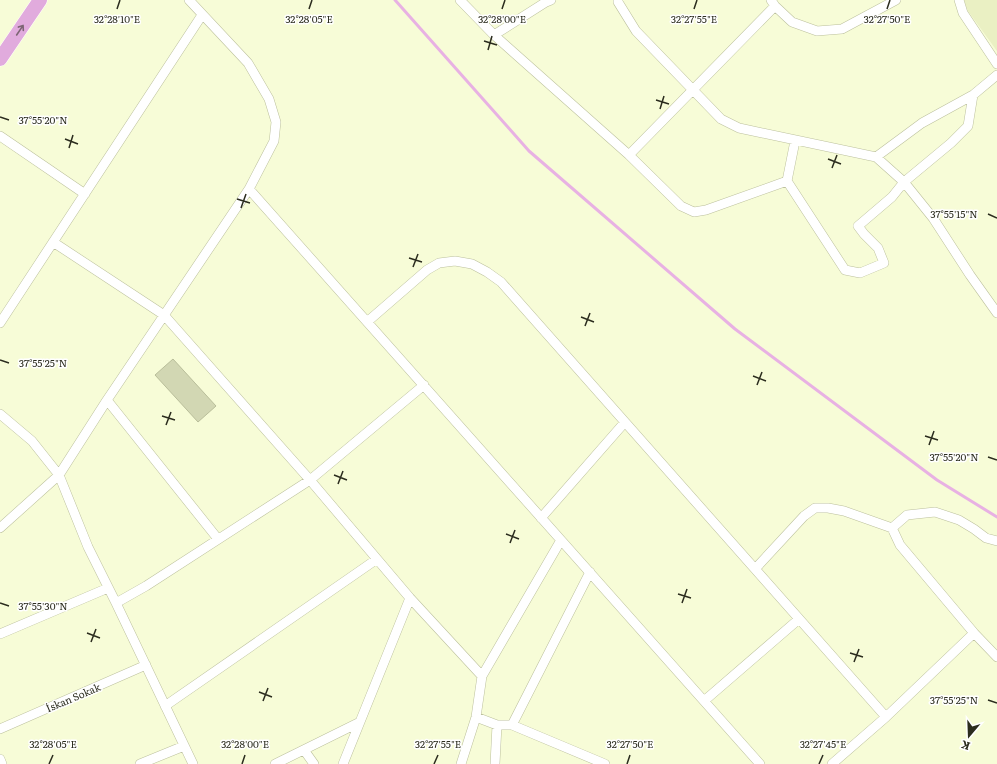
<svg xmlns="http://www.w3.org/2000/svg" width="997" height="764" viewBox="0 0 997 764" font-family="Literata,serif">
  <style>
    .built { fill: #eaf0c3 }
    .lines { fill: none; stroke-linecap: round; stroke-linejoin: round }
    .stream { stroke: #e8b1e3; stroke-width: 3 }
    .building { fill: #d2d7b3; stroke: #b9be9a }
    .street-casing { stroke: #bcc09d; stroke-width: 10 }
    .primary-casing { stroke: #fff; stroke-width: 15 }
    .street { stroke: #fff; stroke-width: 9 }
    .primary { stroke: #e1abdd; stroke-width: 14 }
    .oneway { stroke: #7d6574 }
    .ticks { fill: none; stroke: #2b2c1e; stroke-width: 1.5 }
    .labels { text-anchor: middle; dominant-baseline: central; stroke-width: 3; stroke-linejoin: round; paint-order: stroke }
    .street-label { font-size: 10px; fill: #2b2c1e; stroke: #fff }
    .ticks-label { font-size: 10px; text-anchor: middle; fill: #2b2c1e; stroke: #fff; stroke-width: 3; stroke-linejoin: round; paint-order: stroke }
  </style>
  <rect width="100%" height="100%" fill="#f7fcd7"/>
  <path class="built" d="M 964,0 L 997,0 L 997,51 L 968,11 Z"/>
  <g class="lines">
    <path class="stream" d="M 395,0 L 529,151 L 735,329 L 937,480 L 997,517"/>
  </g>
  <path class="building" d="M 173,359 L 216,406 L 198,422 L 155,375 Z"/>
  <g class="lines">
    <defs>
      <path id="street" d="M 460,0 L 494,35 L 629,155 L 681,206 L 694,212 L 706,210 L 787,181
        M 618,0 L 618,2 L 636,31 L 721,119 L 739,128 L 876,157 L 904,182 L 933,218 L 970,275 L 997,313
        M 771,0 L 775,6 L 792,22 L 817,31 L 842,29 L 896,0
        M 959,0 L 963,13 L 997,64
        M 494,35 L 546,2 L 551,0
        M 0,136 L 85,194
        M 795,141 L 787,181 L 845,270 L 860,273 L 884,263 L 878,248 L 864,234 L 858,226 L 892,197 L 904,182 L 951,143 L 968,126 L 973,95
        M 629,155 L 775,6
        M 876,157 L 922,123 L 973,95 L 997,75
        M 249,189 L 760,764
        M 53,242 L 164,315 L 310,480 L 410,598 L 482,676
        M 367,322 L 427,270 L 439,263 L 455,261 L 472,264 L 487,272 L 501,282 L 886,717
        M 0,323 L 202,15
        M 107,400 L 218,539
        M 0,414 L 32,441 L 59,475 L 88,547 L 116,603 L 193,764
        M 541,518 L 625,422
        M 0,528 L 59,475 L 107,400 L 249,189 L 274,141 L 276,122 L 269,99 L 248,63 L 189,0
        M 755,569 L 804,516 L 815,508 L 828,508 L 844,511 L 892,528
        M 116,603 L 146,586 L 310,480 L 424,385
        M 974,633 L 997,657
        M 0,634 L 108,588
        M 704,701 L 799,619
        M 165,706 L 377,559
        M 476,717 L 497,725 L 512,725 L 605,764
        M 512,725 L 590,572
        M 0,729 L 146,665
        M 304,750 L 314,764
        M 0,759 L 2,764
        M 140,764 L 184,746
        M 275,764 L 360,722
        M 343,764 L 410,598
        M 461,764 L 476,717 L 482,676 L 561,540
        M 495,764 L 497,725
        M 832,764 L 886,717 L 974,633 L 900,545 L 892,528 L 907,515 L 935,512 L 959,520 L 974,529 L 986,538 L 997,541"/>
      <path id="primary" d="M 0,59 L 40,0"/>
    </defs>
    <use href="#street" class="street-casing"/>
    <use href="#primary" class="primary-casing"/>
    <use href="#street" class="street"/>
    <use href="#primary" class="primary"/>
  </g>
  <defs><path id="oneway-shaft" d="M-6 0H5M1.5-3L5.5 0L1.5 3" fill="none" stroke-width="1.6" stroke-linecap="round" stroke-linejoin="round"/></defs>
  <use class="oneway" href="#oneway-shaft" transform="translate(20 30) rotate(-56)"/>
  <path class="ticks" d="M 117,9 L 120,0M 309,9 L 312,0M 502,9 L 505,0M 694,9 L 697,0M 887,9 L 890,0M 484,41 L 497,45M 488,50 L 492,36M 656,100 L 669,104M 660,109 L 664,96M 0,117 L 9,120M 65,139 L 78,144M 69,148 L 73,135M 828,159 L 841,164M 832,168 L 837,155M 237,199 L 250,203M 241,208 L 246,194M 988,214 L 997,218M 409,258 L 422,262M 413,267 L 418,254M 581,317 L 594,322M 585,326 L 590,313M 0,360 L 9,363M 753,376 L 766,381M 757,385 L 762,372M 162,416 L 175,420M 166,425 L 171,412M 925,436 L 938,440M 929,445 L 934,431M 988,457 L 997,460M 334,475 L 347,480M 338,484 L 343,471M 506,534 L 519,539M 510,543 L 515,530M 678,594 L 691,598M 0,603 L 9,606M 682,603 L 687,589M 87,633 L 100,638M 91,642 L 96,629M 850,653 L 863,657M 854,662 L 859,649M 259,692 L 272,697M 988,700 L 997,703M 263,701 L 268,688M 49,764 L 53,755M 242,764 L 245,755M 434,764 L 438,755M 627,764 L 630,755M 819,764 L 823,755"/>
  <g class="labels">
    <g class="street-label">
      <text transform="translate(73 697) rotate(-23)">İskan Sokak</text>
    </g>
  </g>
  <g class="ticks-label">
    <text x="117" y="23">32°28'10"E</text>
    <text x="309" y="23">32°28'05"E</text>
    <text x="502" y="23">32°28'00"E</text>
    <text x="694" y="23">32°27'55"E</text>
    <text x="887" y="23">32°27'50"E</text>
    <text x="43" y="124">37°55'20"N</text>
    <text x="954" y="218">37°55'15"N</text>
    <text x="43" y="367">37°55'25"N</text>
    <text x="954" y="461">37°55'20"N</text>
    <text x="43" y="610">37°55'30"N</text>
    <text x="954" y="704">37°55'25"N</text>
    <text x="53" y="748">32°28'05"E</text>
    <text x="245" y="748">32°28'00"E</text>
    <text x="438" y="748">32°27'55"E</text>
    <text x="630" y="748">32°27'50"E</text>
    <text x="823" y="748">32°27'45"E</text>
  </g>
  <g transform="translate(969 736) rotate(199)" stroke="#ffffff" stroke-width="3" paint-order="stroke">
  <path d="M0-3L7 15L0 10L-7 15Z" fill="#2b2c1e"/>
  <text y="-6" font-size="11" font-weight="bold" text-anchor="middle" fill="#2b2c1e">K</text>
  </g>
</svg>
